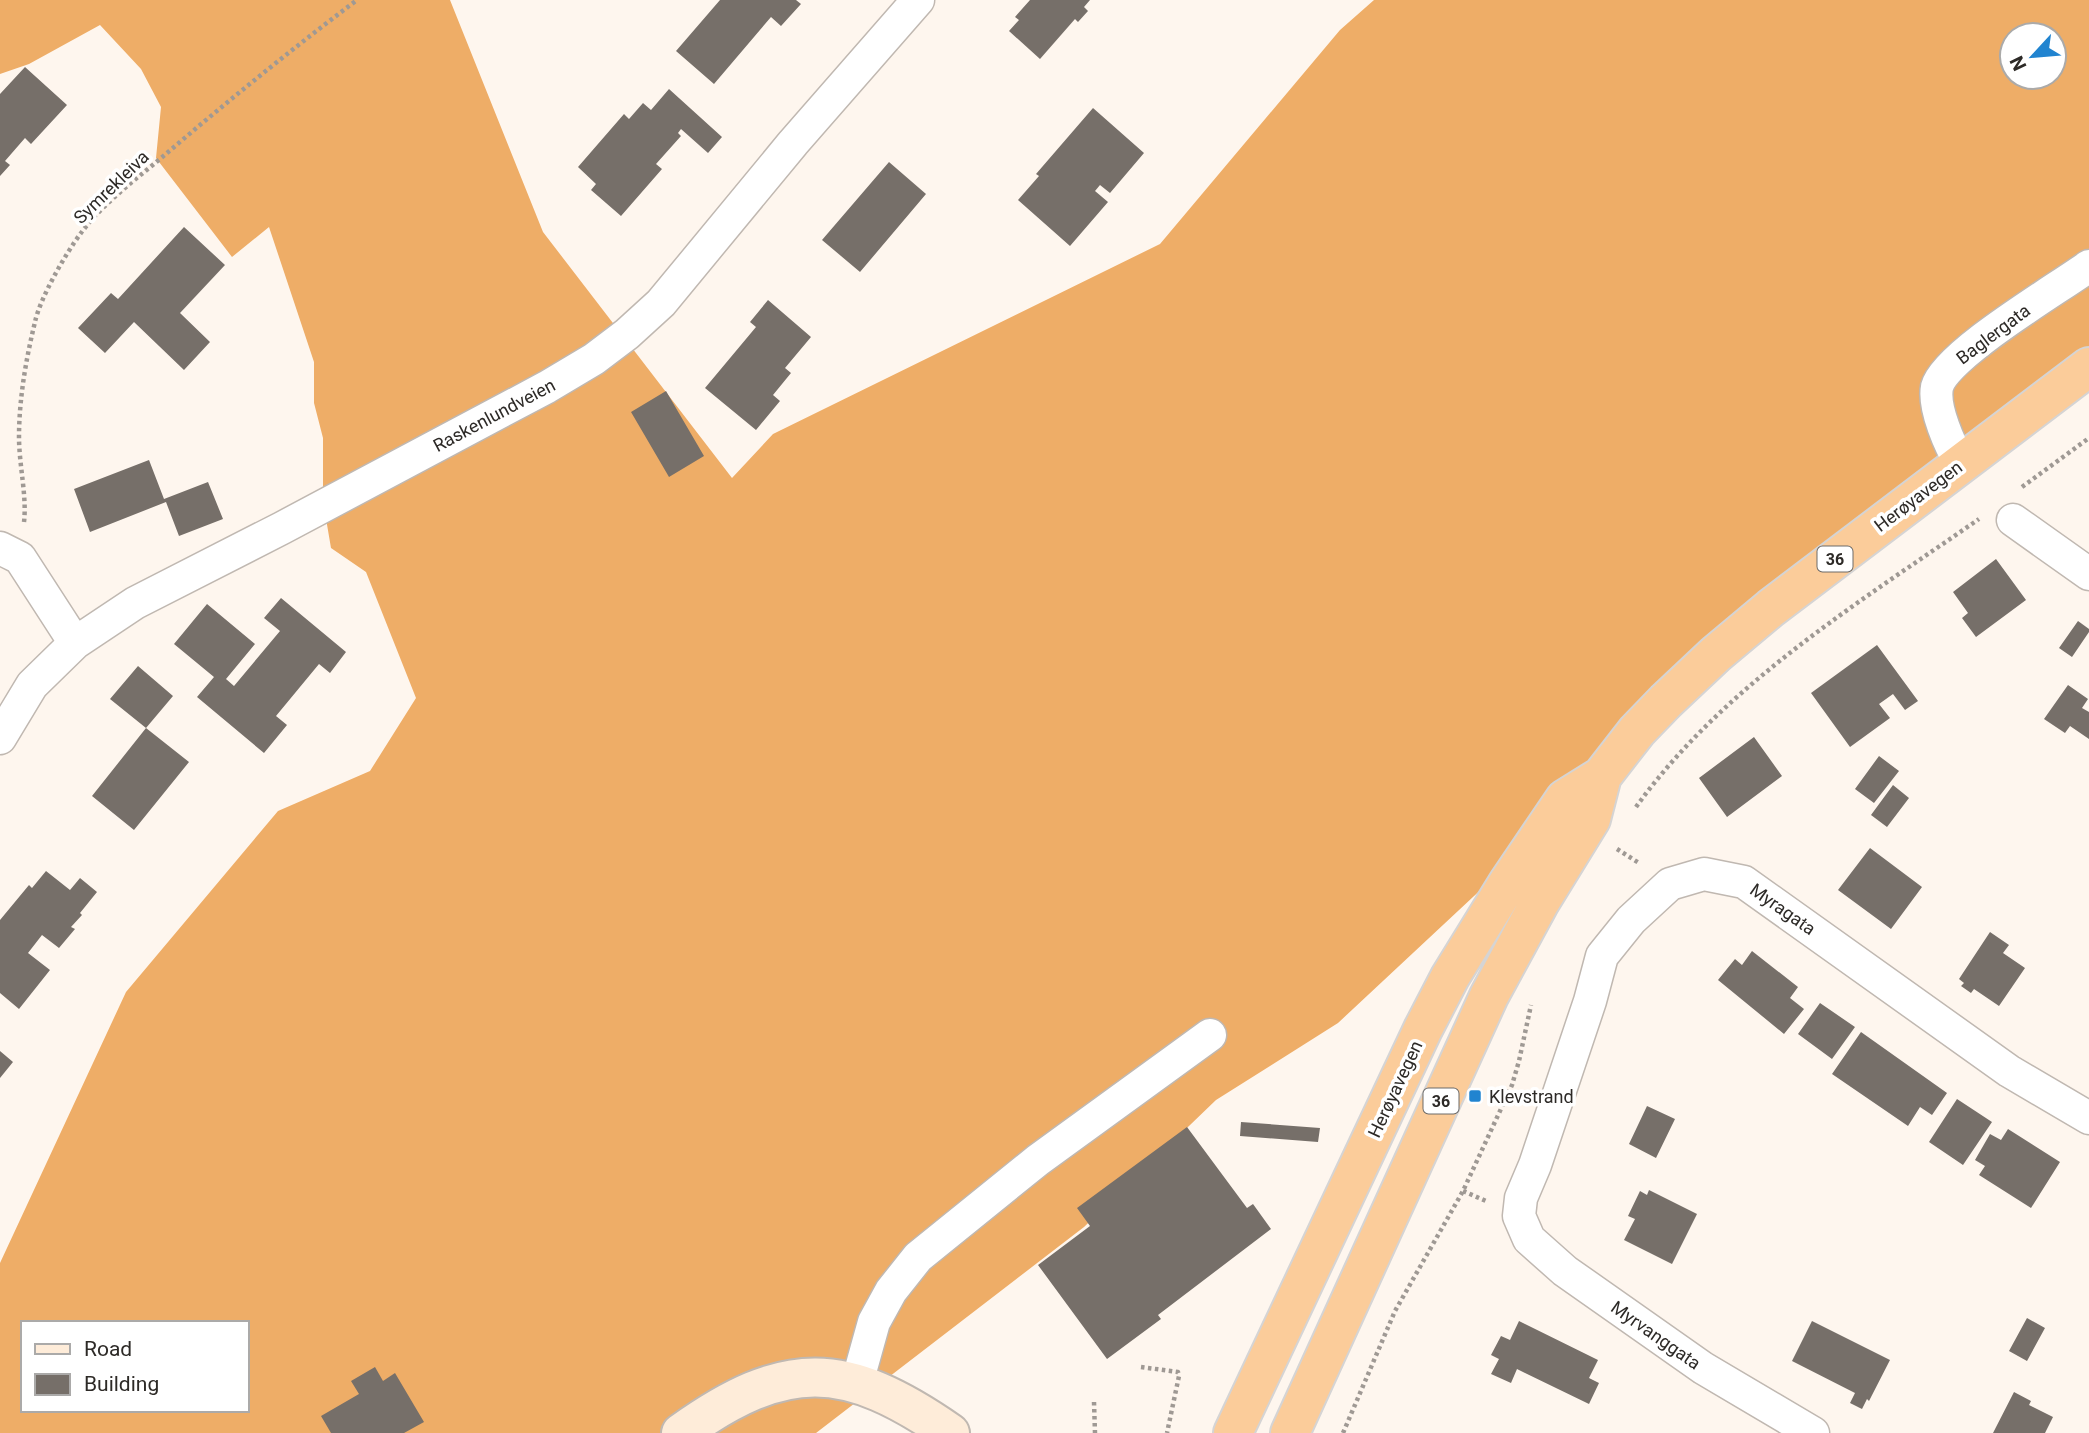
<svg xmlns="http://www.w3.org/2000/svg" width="2089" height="1433" viewBox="0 0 2089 1433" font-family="Roboto,sans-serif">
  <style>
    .forest { fill: #eead67; fill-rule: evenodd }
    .building { fill: #766f69 }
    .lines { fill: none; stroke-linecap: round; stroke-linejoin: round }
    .minor-casing { stroke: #c0b8b1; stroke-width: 35 }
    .secondary-casing { stroke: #c0b8b1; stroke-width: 42 }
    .trunk-casing { stroke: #d5d4d4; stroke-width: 42 }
    .path { stroke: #9f9994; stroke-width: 4.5; stroke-dasharray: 3.5 3.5; stroke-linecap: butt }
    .minor { stroke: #fff; stroke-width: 32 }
    .secondary { stroke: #feecd9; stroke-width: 38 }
    .trunk { stroke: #fbcc9a; stroke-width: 38 }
    .poi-dot { fill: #2184d0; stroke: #fff; stroke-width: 2.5 }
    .labels { text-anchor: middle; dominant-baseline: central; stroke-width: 7; stroke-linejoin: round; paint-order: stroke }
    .shield { fill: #fff; stroke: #6c6a68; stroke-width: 2 }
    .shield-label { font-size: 16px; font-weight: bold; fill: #2d2a27 }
    .street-label { font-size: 18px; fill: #2d2a27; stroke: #fff }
    .poi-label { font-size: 18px; fill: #2d2a27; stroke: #fff; text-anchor: start }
  </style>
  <rect width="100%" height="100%" fill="#fef6ee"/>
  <path class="forest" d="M 0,0 L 450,0 L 543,232 L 732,478 L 773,434 L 1160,244 L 1340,30 L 1374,0 L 2089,0 L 2089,364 L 1734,643 L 1534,840 L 1338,1023 L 1216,1100 L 1084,1227 L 816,1433 L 0,1433 L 0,1263 L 126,992 L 278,811 L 370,771 L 416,698 L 366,572 L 331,548 L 323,501 L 323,438 L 314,403 L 314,362 L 269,227 L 232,257 L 156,158 L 161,107 L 141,69 L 100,25 L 29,64 L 0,74 ZM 2012,35 L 2054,35 L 2054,77 L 2012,77 ZM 23,1323 L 247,1323 L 247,1410 L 23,1410 Z"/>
  <path class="building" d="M 720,0 L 796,0 L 801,4 L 781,26 L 771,17 L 714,84 L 676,51 Z
    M 1030,0 L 1090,0 L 1084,7 L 1088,11 L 1078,22 L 1075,19 L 1040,59 L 1009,31 L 1019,20 L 1015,17 Z
    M 25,67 L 67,105 L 31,144 L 25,138 L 5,161 L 10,165 L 0,176 L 0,94 Z
    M 669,89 L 722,137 L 708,153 L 681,129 L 678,133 L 681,136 L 656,164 L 662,169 L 621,216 L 591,190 L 596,184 L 578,167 L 624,114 L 629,119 L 643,103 L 651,110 Z
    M 1093,108 L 1144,153 L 1110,193 L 1100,185 L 1095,191 L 1108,202 L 1070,246 L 1018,200 L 1039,176 L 1036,174 Z
    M 889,162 L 926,194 L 860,272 L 822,240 Z
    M 184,227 L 225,265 L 180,313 L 210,342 L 184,370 L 134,322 L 105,353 L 78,328 L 111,293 L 118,299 Z
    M 768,300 L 811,337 L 785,368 L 791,373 L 773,395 L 780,401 L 756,430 L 705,388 L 756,327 L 750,322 Z
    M 666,391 L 704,456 L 669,477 L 631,412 Z
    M 149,460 L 164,499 L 208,482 L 223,519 L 179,536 L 166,502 L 90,532 L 74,489 Z
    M 1996,559 L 2026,600 L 1976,637 L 1962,618 L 1968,613 L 1953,592 Z
    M 281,598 L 346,652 L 330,673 L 319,664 L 276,716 L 287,725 L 264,753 L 197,697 L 214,677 L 174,644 L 207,604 L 255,644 L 226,679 L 234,686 L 280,631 L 264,618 Z
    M 2078,621 L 2089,629 L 2089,632 L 2072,657 L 2059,648 Z
    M 1877,645 L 1918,701 L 1905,710 L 1893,694 L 1879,704 L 1890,718 L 1850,747 L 1811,693 Z
    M 138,666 L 173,696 L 146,728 L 110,699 Z
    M 2068,685 L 2088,699 L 2082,708 L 2089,712 L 2089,739 L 2070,726 L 2065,733 L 2044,719 Z
    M 146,728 L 189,762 L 134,830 L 92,796 Z
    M 1754,737 L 1782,776 L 1727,817 L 1699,778 Z
    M 1879,756 L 1899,771 L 1874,803 L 1855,789 Z
    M 1893,785 L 1909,798 L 1887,827 L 1871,815 Z
    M 1870,848 L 1922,887 L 1891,929 L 1838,890 Z
    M 46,871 L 70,890 L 80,878 L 97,892 L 80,913 L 82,915 L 71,927 L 75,929 L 59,948 L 42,935 L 28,953 L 50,970 L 19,1009 L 0,993 L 0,920 L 29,885 L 32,888 Z
    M 1990,932 L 2009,945 L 2003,953 L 2025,968 L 1999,1006 L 1974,989 L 1971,993 L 1961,986 L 1964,983 L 1959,979 Z
    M 1752,951 L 1798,987 L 1790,998 L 1804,1009 L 1784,1034 L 1718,980 L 1735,959 L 1742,965 Z
    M 1820,1003 L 1855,1027 L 1832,1059 L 1798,1034 Z
    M 1861,1032 L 1947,1093 L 1932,1115 L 1920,1107 L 1908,1126 L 1832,1074 Z
    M 0,1051 L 13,1062 L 0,1078 Z
    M 1957,1099 L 1992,1122 L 1963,1165 L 1929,1142 Z
    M 1647,1106 L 1675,1119 L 1656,1158 L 1629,1144 Z
    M 1241,1122 L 1320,1128 L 1318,1142 L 1240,1136 Z
    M 1187,1127 L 1247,1208 L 1253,1204 L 1271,1229 L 1158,1315 L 1161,1319 L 1107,1359 L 1038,1265 L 1090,1226 L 1077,1208 Z
    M 2008,1129 L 2060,1162 L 2031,1208 L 1979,1175 L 1985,1166 L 1975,1160 L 1990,1134 L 2001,1140 Z
    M 1649,1190 L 1697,1214 L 1672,1264 L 1624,1240 L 1635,1219 L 1628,1216 L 1640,1191 L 1647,1195 Z
    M 2027,1318 L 2045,1328 L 2027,1361 L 2009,1351 Z
    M 1519,1321 L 1598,1360 L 1589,1378 L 1599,1383 L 1589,1404 L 1517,1369 L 1511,1383 L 1491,1374 L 1499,1359 L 1491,1355 L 1501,1336 L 1510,1340 Z
    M 1812,1321 L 1890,1360 L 1869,1401 L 1867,1399 L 1862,1409 L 1850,1403 L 1855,1393 L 1792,1361 Z
    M 375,1367 L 383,1381 L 395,1373 L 424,1422 L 404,1433 L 331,1433 L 321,1416 L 359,1394 L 351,1381 Z
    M 2014,1392 L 2031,1401 L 2029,1405 L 2053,1417 L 2045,1433 L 1993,1433 Z"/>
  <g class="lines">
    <defs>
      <path id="minor" d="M 1961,464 C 1950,446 1933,408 1937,387 C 1945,355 2059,288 2089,266
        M 2013,520 L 2089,574
        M 0,548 L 20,558 L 75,643
        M 0,738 L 32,685 L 75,643 L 135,603 L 282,528 L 547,387 L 594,359 L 627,334 L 661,303 L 793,143 L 918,0
        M 857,1383 L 874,1322 L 891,1291 L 918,1257 L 1038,1160 L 1210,1035
        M 1813,1433 L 1703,1368 L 1565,1271 L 1529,1239 L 1519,1216 L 1521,1198 L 1535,1165 L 1590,1001 L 1602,956 L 1631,920 L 1670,884 L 1704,874 L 1744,882 L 2009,1071 L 2089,1118"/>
      <path id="secondary" d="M 681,1433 C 786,1358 845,1360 950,1433"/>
      <path id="trunk" d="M 1233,1433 L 1423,1029 L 1450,977 L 1508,883 L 1565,799 L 1602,776 L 1637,731 L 1666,701 L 1716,654 L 1771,608 L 2089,367
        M 1290,1433 L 1489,996 L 1540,902 L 1591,819 L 1602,776"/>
    </defs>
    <use href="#minor" class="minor-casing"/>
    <use href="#secondary" class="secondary-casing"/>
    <use href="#trunk" class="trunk-casing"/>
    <path class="path" d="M 2022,487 L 2089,438
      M 24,522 C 27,496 19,465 19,437 C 19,399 26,359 35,322 C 40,298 66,253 81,233 C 104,202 138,178 167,153 C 229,100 292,49 357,0
      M 1636,807 C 1723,686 1858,603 1979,519
      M 1617,849 L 1639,863
      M 1463,1191 L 1486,1201
      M 1141,1367 L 1178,1372 L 1179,1376 L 1167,1433
      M 1094,1402 L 1095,1433
      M 1343,1433 L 1395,1311 L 1463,1191 L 1512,1085 L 1519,1061 L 1531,1005"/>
    <use href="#minor" class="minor"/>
    <use href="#secondary" class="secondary"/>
    <use href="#trunk" class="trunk"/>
  </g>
  <rect class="poi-dot" x="1468" y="1089" width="14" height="14" rx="3.5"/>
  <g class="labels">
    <g class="shield">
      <rect x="1817.5" y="546.5" width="35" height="25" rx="5"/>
      <rect x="1423.5" y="1088.5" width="35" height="25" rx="5"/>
    </g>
    <g class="shield-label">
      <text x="1835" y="559">36</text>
      <text x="1441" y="1101">36</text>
    </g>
    <g class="street-label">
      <text transform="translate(111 187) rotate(-44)">Symrekleiva</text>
      <text transform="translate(1993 334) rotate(-37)">Baglergata</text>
      <text transform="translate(494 415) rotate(-28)">Raskenlundveien</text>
      <text transform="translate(1918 496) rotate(-37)">Herøyavegen</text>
      <text transform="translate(1783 909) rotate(35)">Myragata</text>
      <text transform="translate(1395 1089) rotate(-65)">Herøyavegen</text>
      <text transform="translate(1656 1335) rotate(35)">Myrvanggata</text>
    </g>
    <g class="poi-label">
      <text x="1489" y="1096">Klevstrand</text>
    </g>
  </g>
  <rect x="21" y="1321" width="228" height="91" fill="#ffffff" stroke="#abaaa9" stroke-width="2"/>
  <rect x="35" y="1344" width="35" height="10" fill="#feecd9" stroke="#abaaa9" stroke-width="2"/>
  <text x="84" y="1356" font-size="21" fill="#2d2a27">Road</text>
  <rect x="35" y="1374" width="35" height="21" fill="#766f69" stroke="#abaaa9" stroke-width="2"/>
  <text x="84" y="1391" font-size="21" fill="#2d2a27">Building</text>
  <g transform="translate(2033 56) rotate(244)"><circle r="33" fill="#ffffff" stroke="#abaaa9" stroke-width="2"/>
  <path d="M0-5L12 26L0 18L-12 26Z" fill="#2184d0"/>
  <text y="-10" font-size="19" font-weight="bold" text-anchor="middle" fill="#2d2a27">N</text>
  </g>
</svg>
